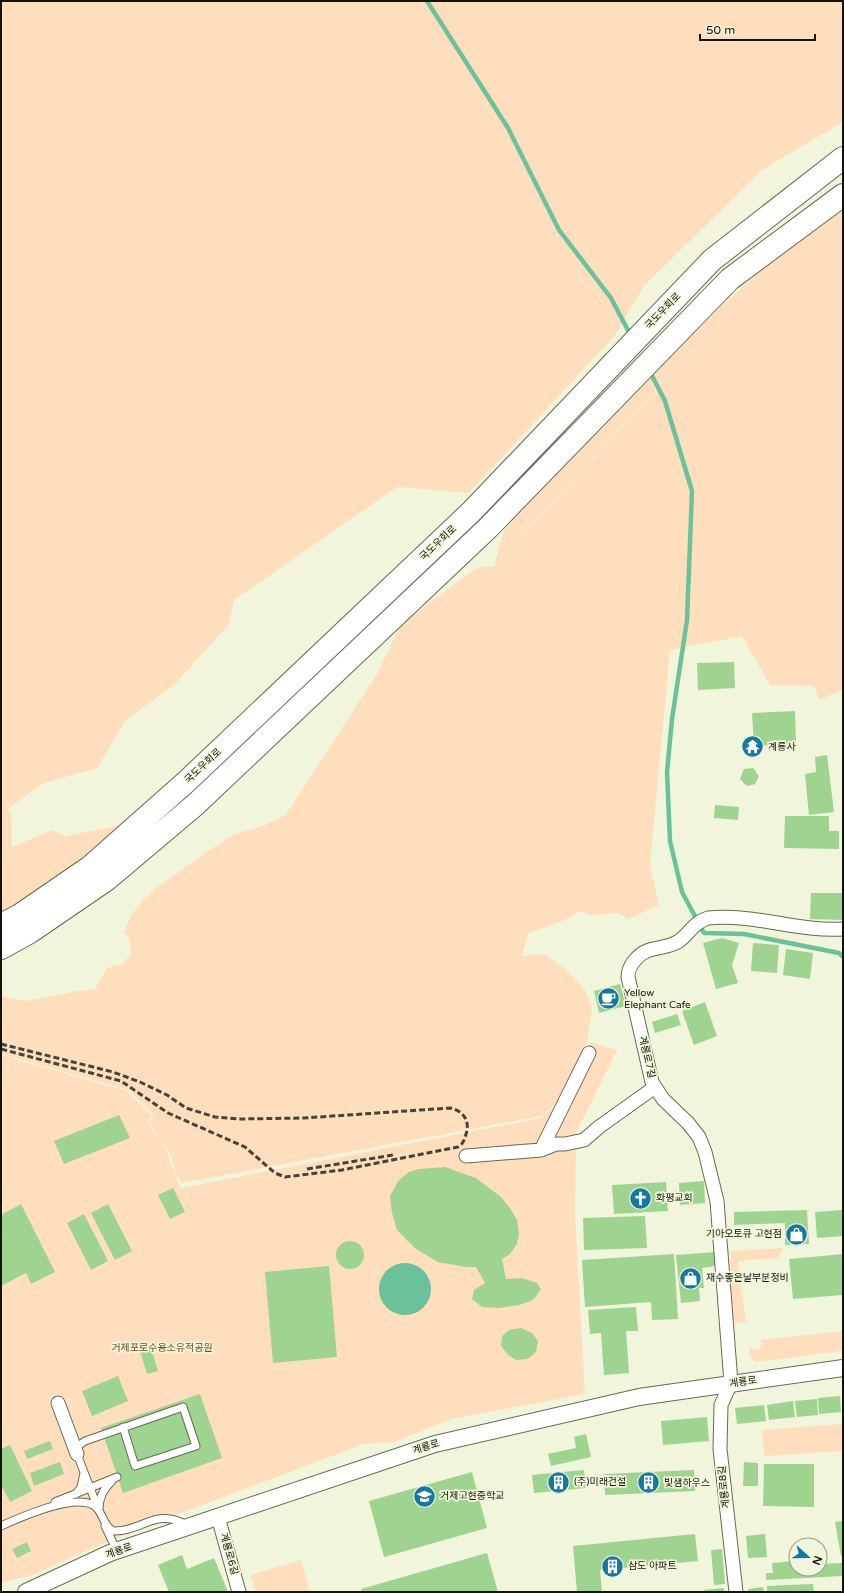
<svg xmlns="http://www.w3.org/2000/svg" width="844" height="1593" viewBox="0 0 844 1593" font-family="'Varela Round','Noto Sans KR',sans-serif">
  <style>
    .green { fill: #ffdebd }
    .water { fill: #69c299 }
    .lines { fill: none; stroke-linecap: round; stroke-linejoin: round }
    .stream { stroke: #69c299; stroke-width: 4.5 }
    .building { fill: #9fd390 }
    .service-casing { stroke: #666a53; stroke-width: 9 }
    .minor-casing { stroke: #666a53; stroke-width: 15 }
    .tertiary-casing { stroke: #666a53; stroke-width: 18 }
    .trunk-casing { stroke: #666a53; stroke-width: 24 }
    .service { stroke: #fff; stroke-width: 7 }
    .minor { stroke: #fff; stroke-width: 13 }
    .tertiary { stroke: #fff; stroke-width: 16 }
    .trunk { stroke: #fff; stroke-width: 22 }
    .rail { stroke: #434538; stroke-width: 3; stroke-dasharray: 6 3; stroke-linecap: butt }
    .labels { text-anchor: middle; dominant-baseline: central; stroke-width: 3.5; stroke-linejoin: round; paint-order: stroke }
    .street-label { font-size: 10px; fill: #12140b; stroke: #f1f5db }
    .poi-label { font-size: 10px; fill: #12140b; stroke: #f1f5db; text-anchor: start }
    .park-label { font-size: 10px; fill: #744d1e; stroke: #f1f5db }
  </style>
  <rect width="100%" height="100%" fill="#f1f5db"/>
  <path class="green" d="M 1,1 L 843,1 L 843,122 L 762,170 L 644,286 L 616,334 L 469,493 L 397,487 L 234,600 L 229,624 L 175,684 L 125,721 L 97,768 L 44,783 L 7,809 L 11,813 L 12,847 L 52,830 L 65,836 L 64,842 L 66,836 L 132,823 L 81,866 L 1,913 Z
    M 843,211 L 843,690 L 819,700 L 814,686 L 770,685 L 742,636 L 670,650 L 650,864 L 659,905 L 628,919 L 618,913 L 590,915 L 580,911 L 568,919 L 528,933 L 522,956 L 544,954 L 565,969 L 585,990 L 592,1008 L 587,1041 L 567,1086 L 556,1104 L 541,1116 L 181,1183 L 175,1171 L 171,1156 L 149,1122 L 154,1115 L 129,1090 L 1,1054 L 1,996 L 26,1001 L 59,995 L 77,991 L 95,989 L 107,968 L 123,964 L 131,953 L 130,939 L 124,932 L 131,916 L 142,901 L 158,887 L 208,851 L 235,834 L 260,827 L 286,815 L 377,674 L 401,624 L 478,567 L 495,566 L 703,339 L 722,315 L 703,338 L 494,566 L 504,530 C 553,479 602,428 651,377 C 710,316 770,255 843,211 Z
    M 590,1042 L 617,1050 L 576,1133 L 575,1216 L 585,1394 L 452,1419 L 394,1442 L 364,1444 L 165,1519 L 97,1546 L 33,1575 L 1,1583 L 1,1055 L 127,1091 L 152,1116 L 147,1122 C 155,1133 163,1143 168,1155 C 172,1166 176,1177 181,1188 L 541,1118 L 557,1105 L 580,1064 Z
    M 783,1248 L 778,1258 L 738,1261 L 746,1322 L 738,1322 L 736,1325 C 731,1320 729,1260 731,1251 Z
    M 843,1331 L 843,1351 L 755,1362 L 749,1353 L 750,1348 L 758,1350 L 760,1348 L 762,1343 L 759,1340 Z
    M 842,1424 L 843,1451 L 764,1456 L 762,1430 Z
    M 301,1560 L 310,1592 L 256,1592 L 251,1575 Z"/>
  <path class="water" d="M379 1289a26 26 0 1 1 52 0a26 26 0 1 1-52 0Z"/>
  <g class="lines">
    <path class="stream" d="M 427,1 L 508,128 L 559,230 L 611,298 L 631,336
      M 649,370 L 665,401 L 692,491 L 687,620 L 672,719 L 667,772 L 670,841 L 682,892 L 704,933 L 744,934 L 839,953 L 843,957"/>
  </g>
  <path class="building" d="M 734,662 L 735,688 L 698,690 L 697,663 Z
    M 795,711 L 796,744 L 754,746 L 752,713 Z
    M 827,755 L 834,812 L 809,815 L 805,774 L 816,772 L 815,757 Z
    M 753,768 L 759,776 L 755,784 L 747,786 L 740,779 L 744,769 Z
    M 715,805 L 739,807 L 738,820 L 714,818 Z
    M 785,816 L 829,816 L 829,831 L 839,831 L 839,849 L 784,848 Z
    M 811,893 L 843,893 L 843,920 L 810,919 Z
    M 722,938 L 739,943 L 732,965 L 738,983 L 716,989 L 703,943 Z
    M 753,943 L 779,945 L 777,973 L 751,971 Z
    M 786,949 L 813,953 L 810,979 L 783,975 Z
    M 620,984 L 626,1006 L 599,1013 L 594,991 Z
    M 705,1002 L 717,1036 L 694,1045 L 682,1011 Z
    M 677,1014 L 681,1025 L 655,1033 L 652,1022 Z
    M 119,1115 L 130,1138 L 64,1164 L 54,1141 Z
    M 445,1167 L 476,1178 L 501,1197 L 510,1208 L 517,1220 L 519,1233 L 517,1244 L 510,1254 L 502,1259 L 506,1279 L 522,1278 L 537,1283 L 541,1289 L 537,1295 L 531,1301 L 519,1305 L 499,1308 L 482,1307 L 472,1299 L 474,1290 L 485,1283 L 476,1267 L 466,1267 L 438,1262 L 416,1249 L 397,1230 L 392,1213 L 390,1196 L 398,1181 L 409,1172 L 419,1169 Z
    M 704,1181 L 705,1203 L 680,1205 L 679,1183 Z
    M 666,1182 L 668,1211 L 614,1214 L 612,1185 Z
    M 173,1188 L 185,1212 L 170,1219 L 158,1195 Z
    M 21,1204 L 55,1272 L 31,1284 L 26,1273 L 1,1286 L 1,1237 L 3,1236 L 1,1232 L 1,1215 Z
    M 108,1204 L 132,1251 L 115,1260 L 91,1213 Z
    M 807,1210 L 809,1244 L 785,1245 L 785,1223 L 734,1225 L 734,1212 Z
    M 843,1210 L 843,1236 L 817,1238 L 815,1212 Z
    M 84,1214 L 108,1261 L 91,1270 L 67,1223 Z
    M 645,1216 L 647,1248 L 584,1250 L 583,1218 Z
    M336 1255a14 14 0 1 1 28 0a14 14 0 1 1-28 0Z
    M 715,1252 L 716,1266 L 702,1268 L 704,1288 L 699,1288 L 700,1301 L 681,1303 L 676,1255 Z
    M 674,1254 L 678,1319 L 652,1320 L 651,1302 L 585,1307 L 582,1260 Z
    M 843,1254 L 843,1295 L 793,1299 L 789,1259 Z
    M 329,1266 L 337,1357 L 273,1363 L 265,1272 Z
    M 636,1307 L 638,1331 L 626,1331 L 629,1373 L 604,1375 L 601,1333 L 590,1334 L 588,1310 Z
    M 521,1328 L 532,1333 L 538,1341 L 536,1352 L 528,1359 L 516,1360 L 508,1355 L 501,1346 L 502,1336 L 509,1330 Z
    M 151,1348 L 158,1371 L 147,1374 L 140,1351 Z
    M 118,1376 L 128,1401 L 92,1416 L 82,1391 Z
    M 200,1394 L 222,1458 L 123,1493 L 101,1428 Z
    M 840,1396 L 841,1412 L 819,1414 L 818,1398 Z
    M 817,1399 L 818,1415 L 797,1417 L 795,1401 Z
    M 793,1401 L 795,1417 L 769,1420 L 767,1405 Z
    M 764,1405 L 766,1421 L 737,1424 L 735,1408 Z
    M 707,1417 L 709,1441 L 663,1445 L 661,1421 Z
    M 586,1434 L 591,1457 L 551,1466 L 548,1454 L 576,1448 L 574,1437 Z
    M 50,1441 L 53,1449 L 27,1459 L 24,1451 Z
    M 10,1445 L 32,1491 L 10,1502 L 1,1485 L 1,1449 Z
    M 60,1462 L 64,1474 L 34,1486 L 30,1473 Z
    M 744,1462 L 758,1463 L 758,1486 L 743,1486 Z
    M 764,1464 L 814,1464 L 814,1507 L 763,1506 Z
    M 584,1470 L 586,1488 L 534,1493 L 532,1475 Z
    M 694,1470 L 695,1491 L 605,1495 L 604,1474 Z
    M 472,1472 L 487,1528 L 384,1557 L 369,1501 Z
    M 843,1521 L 843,1556 L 841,1556 L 835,1522 Z
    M 695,1534 L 698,1561 L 600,1570 L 602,1592 L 577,1592 L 573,1546 Z
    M 765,1534 L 767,1557 L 748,1558 L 746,1536 Z
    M 27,1542 L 31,1551 L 17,1558 L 12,1549 Z
    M 722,1549 L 725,1584 L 714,1585 L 711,1550 Z
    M 487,1553 L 498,1592 L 362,1592 L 361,1589 Z
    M 182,1555 L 187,1569 L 214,1558 L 228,1592 L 169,1592 L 158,1565 Z
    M 795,1561 L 796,1569 L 820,1569 L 820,1564 L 843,1563 L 843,1576 L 766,1580 L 766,1573 L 773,1573 L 772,1563 Z
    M 813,1584 L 814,1592 L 767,1592 L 767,1586 Z
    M 763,1587 L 764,1592 L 749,1592 L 748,1589 Z
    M 724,1588 L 724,1592 L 704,1592 L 704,1590 Z"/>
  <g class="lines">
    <defs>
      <path id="service" d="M 76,1494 L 81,1487 L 84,1473
        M 55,1502 L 117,1477
        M 99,1509 C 99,1498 104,1488 112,1481
        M 99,1511 L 77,1454 L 78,1446 L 85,1441 L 183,1407 L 196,1446 L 135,1466 L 123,1427
        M 1,1526 C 21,1517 72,1494 93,1505 C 103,1510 102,1525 113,1531 C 142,1532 155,1507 187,1525
        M 105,1526 L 117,1551"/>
      <path id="minor" d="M 541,1150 L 589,1053
        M 466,1156 L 541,1150 L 556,1144 L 565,1144 L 584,1140 L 599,1127 L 655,1087
        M 58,1403 L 77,1454
        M 218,1517 L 239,1592
        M 736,1592 L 720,1449 L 721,1405 L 731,1383 L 717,1201 L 705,1152 L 699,1137 L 688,1123 L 663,1099 L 652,1082 L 628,977 C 628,970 630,966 635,960 C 648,944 664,951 679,941 C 690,933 693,923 708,918 C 753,913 798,932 843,929"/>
      <path id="tertiary" d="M 26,1592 L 110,1553 L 435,1444 L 639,1397 L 843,1368"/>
      <path id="trunk" d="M 1,925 L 20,915 L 90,867 L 186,782 L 471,512 L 712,260 L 843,158
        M 1,948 L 30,932 L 106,880 L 195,805 L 488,528 L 730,279 L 843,195"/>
    </defs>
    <use href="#service" class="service-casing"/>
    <use href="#minor" class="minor-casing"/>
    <use href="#tertiary" class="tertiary-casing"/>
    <use href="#trunk" class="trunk-casing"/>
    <use href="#service" class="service"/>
    <use href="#minor" class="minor"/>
    <use href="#tertiary" class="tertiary"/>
    <use href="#trunk" class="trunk"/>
    <path class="rail" d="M 1,1044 L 113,1072 L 140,1082 L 167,1095 L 186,1108 L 215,1117 L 239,1119 L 304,1118 L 450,1108 C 465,1111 471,1123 465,1137 C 464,1141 462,1145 458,1147 L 342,1170 L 285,1177 L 275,1173 L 245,1147 L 168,1113 L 121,1081 L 1,1049
      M 307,1169 L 393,1155 L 395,1157"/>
  </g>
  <defs>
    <symbol id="temple-disc" viewBox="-11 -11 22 22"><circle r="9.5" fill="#1279a4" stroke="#f1f5db"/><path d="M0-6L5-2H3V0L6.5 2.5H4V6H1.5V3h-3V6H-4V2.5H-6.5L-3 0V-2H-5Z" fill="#fff"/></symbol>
    <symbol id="cafe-disc" viewBox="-11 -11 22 22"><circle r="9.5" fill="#1279a4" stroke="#f1f5db"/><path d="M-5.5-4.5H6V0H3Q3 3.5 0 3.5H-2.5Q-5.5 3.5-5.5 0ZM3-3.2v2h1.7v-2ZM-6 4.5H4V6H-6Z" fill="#fff"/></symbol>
    <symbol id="church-disc" viewBox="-11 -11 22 22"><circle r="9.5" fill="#1279a4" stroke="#f1f5db"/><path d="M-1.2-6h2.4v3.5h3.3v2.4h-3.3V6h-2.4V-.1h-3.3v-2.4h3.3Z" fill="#fff"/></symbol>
    <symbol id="shop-disc" viewBox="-11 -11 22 22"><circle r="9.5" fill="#1279a4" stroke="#f1f5db"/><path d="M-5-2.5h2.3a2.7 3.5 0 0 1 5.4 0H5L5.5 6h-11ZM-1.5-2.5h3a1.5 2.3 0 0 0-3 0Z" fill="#fff"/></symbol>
    <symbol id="building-disc" viewBox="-11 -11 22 22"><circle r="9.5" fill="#1279a4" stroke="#f1f5db"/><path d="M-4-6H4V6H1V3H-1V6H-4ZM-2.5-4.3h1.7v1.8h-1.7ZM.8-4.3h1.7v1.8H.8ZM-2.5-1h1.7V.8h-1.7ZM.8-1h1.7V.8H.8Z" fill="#fff"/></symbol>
    <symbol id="school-disc" viewBox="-11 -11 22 22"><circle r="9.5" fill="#1279a4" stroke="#f1f5db"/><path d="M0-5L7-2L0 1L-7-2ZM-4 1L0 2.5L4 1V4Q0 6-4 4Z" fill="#fff"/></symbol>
  </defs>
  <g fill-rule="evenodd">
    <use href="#temple-disc" x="740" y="734" width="25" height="25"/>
    <use href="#cafe-disc" x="596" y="986" width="25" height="25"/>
    <use href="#church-disc" x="628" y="1186" width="25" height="25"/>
    <use href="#shop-disc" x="784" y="1222" width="25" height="25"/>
    <use href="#shop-disc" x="678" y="1266" width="25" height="25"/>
    <use href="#building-disc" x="546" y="1470" width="25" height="25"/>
    <use href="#building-disc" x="636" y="1470" width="25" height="25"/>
    <use href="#school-disc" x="412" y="1484" width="25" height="25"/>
    <use href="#building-disc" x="600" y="1554" width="25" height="25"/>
  </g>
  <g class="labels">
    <g class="street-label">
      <text transform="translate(663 311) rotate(-46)">국도우회로</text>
      <text transform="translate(438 543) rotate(-43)">국도우회로</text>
      <text transform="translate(203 766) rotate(-43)">국도우회로</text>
      <text transform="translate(647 1057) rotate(77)">계룡로7길</text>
      <text transform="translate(743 1382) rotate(-8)">계룡로</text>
      <text transform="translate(426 1447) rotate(-17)">계룡로</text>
      <text transform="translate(724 1487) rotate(-96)">계룡로8길</text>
      <text transform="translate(119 1551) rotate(-20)">계룡로</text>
      <text transform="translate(229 1554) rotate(74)">계룡로6길</text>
    </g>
    <g class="poi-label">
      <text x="768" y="747">계룡사</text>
      <text x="624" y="993">Yellow<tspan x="624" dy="12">Elephant Cafe</tspan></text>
      <text x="656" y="1198">화평교회</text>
      <text x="782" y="1234" text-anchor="end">기아오토큐 고현점</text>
      <text x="706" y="1278">재수좋은날부분정비</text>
      <text x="574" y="1482">(주)미래건설</text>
      <text x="664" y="1483">빛샘하우스</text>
      <text x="440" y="1496">거제고현중학교</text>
      <text x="628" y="1566">삼도 아파트</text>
    </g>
    <g class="park-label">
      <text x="162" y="1348">거제포로수용소유적공원</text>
    </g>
  </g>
  <rect width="844" height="1593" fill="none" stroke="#12140b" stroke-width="4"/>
  <g transform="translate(808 1557) rotate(111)"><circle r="19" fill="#f1f5db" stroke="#989b88"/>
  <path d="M0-3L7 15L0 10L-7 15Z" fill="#1279a4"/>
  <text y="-6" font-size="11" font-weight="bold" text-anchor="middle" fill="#12140b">N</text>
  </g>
  <path d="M700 34v6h115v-6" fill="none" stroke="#12140b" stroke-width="2"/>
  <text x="706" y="34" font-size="12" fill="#12140b" stroke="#f1f5db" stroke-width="3" paint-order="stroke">50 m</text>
</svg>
